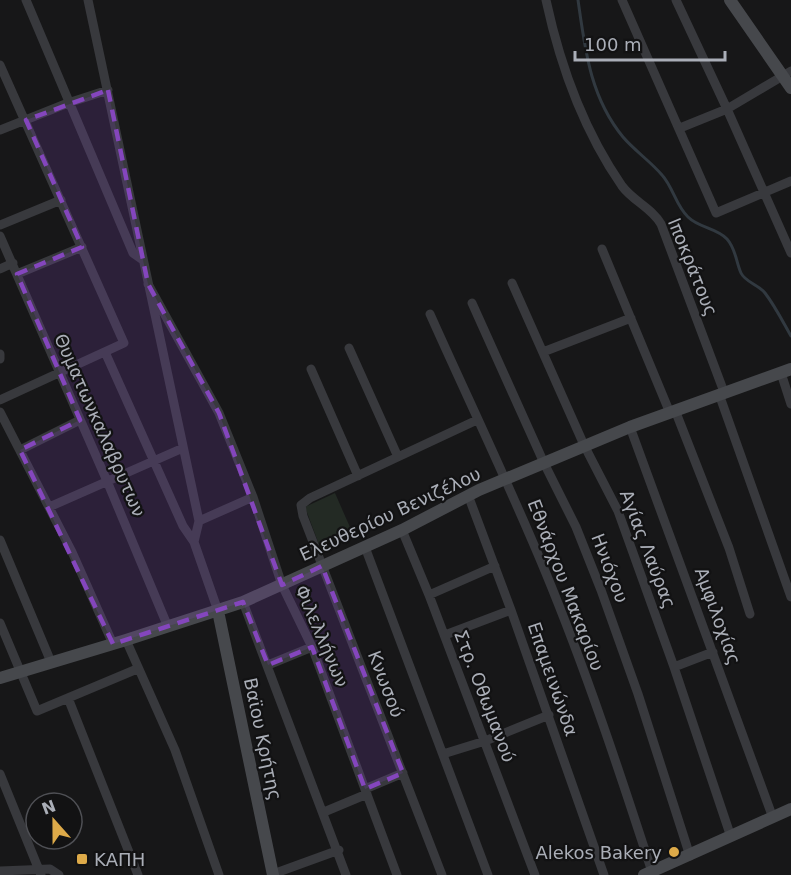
<svg xmlns="http://www.w3.org/2000/svg" width="791" height="875" viewBox="0 0 791 875" font-family="'DejaVu Sans',sans-serif">
  <style>
    .green { fill: #232a24 }
    .lines { fill: none; stroke-linecap: round; stroke-linejoin: round }
    .stream { stroke: #313940; stroke-width: 3 }
    .street { stroke: #38393d; stroke-width: 9 }
    .secondary { stroke: #46484c; stroke-width: 12 }
    .marked { fill: #8446bd; fill-opacity: 0.2; stroke: #8446bd; stroke-width: 4.5; stroke-dasharray: 12 8; stroke-linejoin: round }
    .poi-dot { fill: #ddaa49; stroke: #121213; stroke-width: 2 }
    .labels { text-anchor: middle; dominant-baseline: central; stroke-width: 4.5; stroke-linejoin: round; paint-order: stroke }
    .street-label { font-size: 18px; fill: #aaaeb7; stroke: #121213 }
    .poi-label { font-size: 18px; fill: #aaaeb7; stroke: #121213; text-anchor: end }
  </style>
  <rect width="100%" height="100%" fill="#171718"/>
  <path class="green" d="M 335,493 L 353,534 L 321,550 L 305,507 Z"/>
  <g class="lines">
    <path class="stream" d="M 578,0 C 585,49 590,97 623,137 C 635,151 650,161 662,175 C 673,187 676,206 688,217 C 699,228 717,228 727,239 C 736,249 736,262 741,273 C 745,282 759,285 765,293 C 775,306 783,322 791,336"/>
    <path class="street" d="M 26,0 L 133,253 L 143,260
      M 88,0 L 199,521 L 194,542
      M 546,0 C 560,65 584,131 622,186 C 633,201 652,208 661,224 L 724,392
      M 622,0 L 716,213 L 791,181
      M 676,0 L 727,109 L 791,253
      M 0,65 L 124,343 L 0,400
      M 680,128 L 727,109 L 791,71
      M 0,130 L 68,103 L 108,90
      M 0,225 L 61,200
      M 0,236 L 107,481 L 168,627
      M 602,249 L 670,413
      M 0,269 L 13,263
      M 17,274 L 82,247
      M 512,283 L 584,445 L 618,511 L 674,667 L 731,837
      M 148,284 L 219,413 L 253,497 L 282,585 L 312,647 L 397,875
      M 472,303 L 544,463 L 576,527 L 601,590 L 638,694 L 690,856
      M 430,314 C 468,399 509,484 545,571 C 586,670 620,773 653,875
      M 349,348 L 398,457
      M 105,352 L 183,526 L 194,542 L 218,611
      M 543,352 L 631,318
      M 0,354 L 0,359
      M 311,369 L 358,476
      M 781,373 L 791,404
      M 719,394 L 791,597
      M 675,410 L 729,548 L 750,614
      M 0,412 L 72,552 L 113,644
      M 630,427 L 773,818
      M 20,450 L 80,420
      M 468,495 L 511,610 L 604,875
      M 49,507 L 183,448
      M 199,521 L 253,497
      M 402,530 L 429,595 L 535,875
      M 0,540 L 51,662
      M 365,547 L 488,875
      M 429,595 L 495,566
      M 243,602 L 346,875
      M 0,623 L 37,711 L 137,669
      M 445,635 L 511,610
      M 126,640 L 175,750 L 219,875
      M 268,665 L 312,647
      M 674,667 L 713,652
      M 68,698 L 138,875
      M 443,754 L 485,741 L 549,715
      M 0,774 L 41,875
      M 365,789 L 403,773
      M 324,812 L 367,794
      M 0,871 L 50,869 L 59,875
      M 273,874 L 339,850
      M 442,875 L 303,516 L 301,505 L 310,498 L 477,420"/>
    <path class="secondary" d="M 730,0 L 791,88
      M 218,611 L 273,875
      M 0,678 L 126,640 L 243,602 L 402,530 L 479,490 L 630,427 L 791,369
      M 644,875 L 791,809"/>
  </g>
  <path class="marked" d="M 108,90 L 148,284 L 219,413 L 282,585 L 322,566 L 403,773 L 365,789 L 312,647 L 268,665 L 243,602 L 113,644 L 20,450 L 80,420 L 17,274 L 82,247 L 26,120 Z"/>
  <g class="poi-dot">
    <circle cx="674" cy="852" r="6"/>
    <rect x="76" y="853" width="12" height="12" rx="3"/>
  </g>
  <g class="labels">
    <g class="street-label">
      <text transform="translate(693 267) rotate(68)">Ιποκράτους</text>
      <text transform="translate(100 425) rotate(66)">Θυματωνκαλαβρυτων</text>
      <text transform="translate(390 514) rotate(-25)">Ελευθερίου Βενιζέλου</text>
      <text transform="translate(648 549) rotate(69)">Αγίας Λαύρας</text>
      <text transform="translate(610 568) rotate(69)">Ηνιόχου</text>
      <text transform="translate(566 585) rotate(69)">Εθνάρχου Μακαρίου</text>
      <text transform="translate(718 616) rotate(70)">Αμφιλοχίας</text>
      <text transform="translate(322 636) rotate(67)">Φιλελλήνων</text>
      <text transform="translate(553 679) rotate(71)">Επαμεινώνδα</text>
      <text transform="translate(386 684) rotate(69)">Κνωσού</text>
      <text transform="translate(485 696) rotate(69)">Στρ. Οθωμανού</text>
      <text transform="translate(263 739) rotate(78)">Βαϊου Κρήτης</text>
    </g>
    <g class="poi-label">
      <text x="662" y="852">Alekos Bakery</text>
      <text x="94" y="859" text-anchor="start">ΚΑΠΗ</text>
    </g>
  </g>
  <g transform="translate(54 821) rotate(339)"><circle r="28" fill="#121213" stroke="#4f5055" stroke-width="1.5"/>
  <path d="M0-4.5L10 22L0 15L-10 22Z" fill="#ddaa49"/>
  <text y="-9" font-size="16" font-weight="bold" text-anchor="middle" fill="#aaaeb7">N</text>
  </g>
  <path d="M575 51v9h150v-9" fill="none" stroke="#aaaeb7" stroke-width="3"/>
  <text x="584" y="51" font-size="18" fill="#aaaeb7" stroke="#121213" stroke-width="4.5" paint-order="stroke">100 m</text>
</svg>
